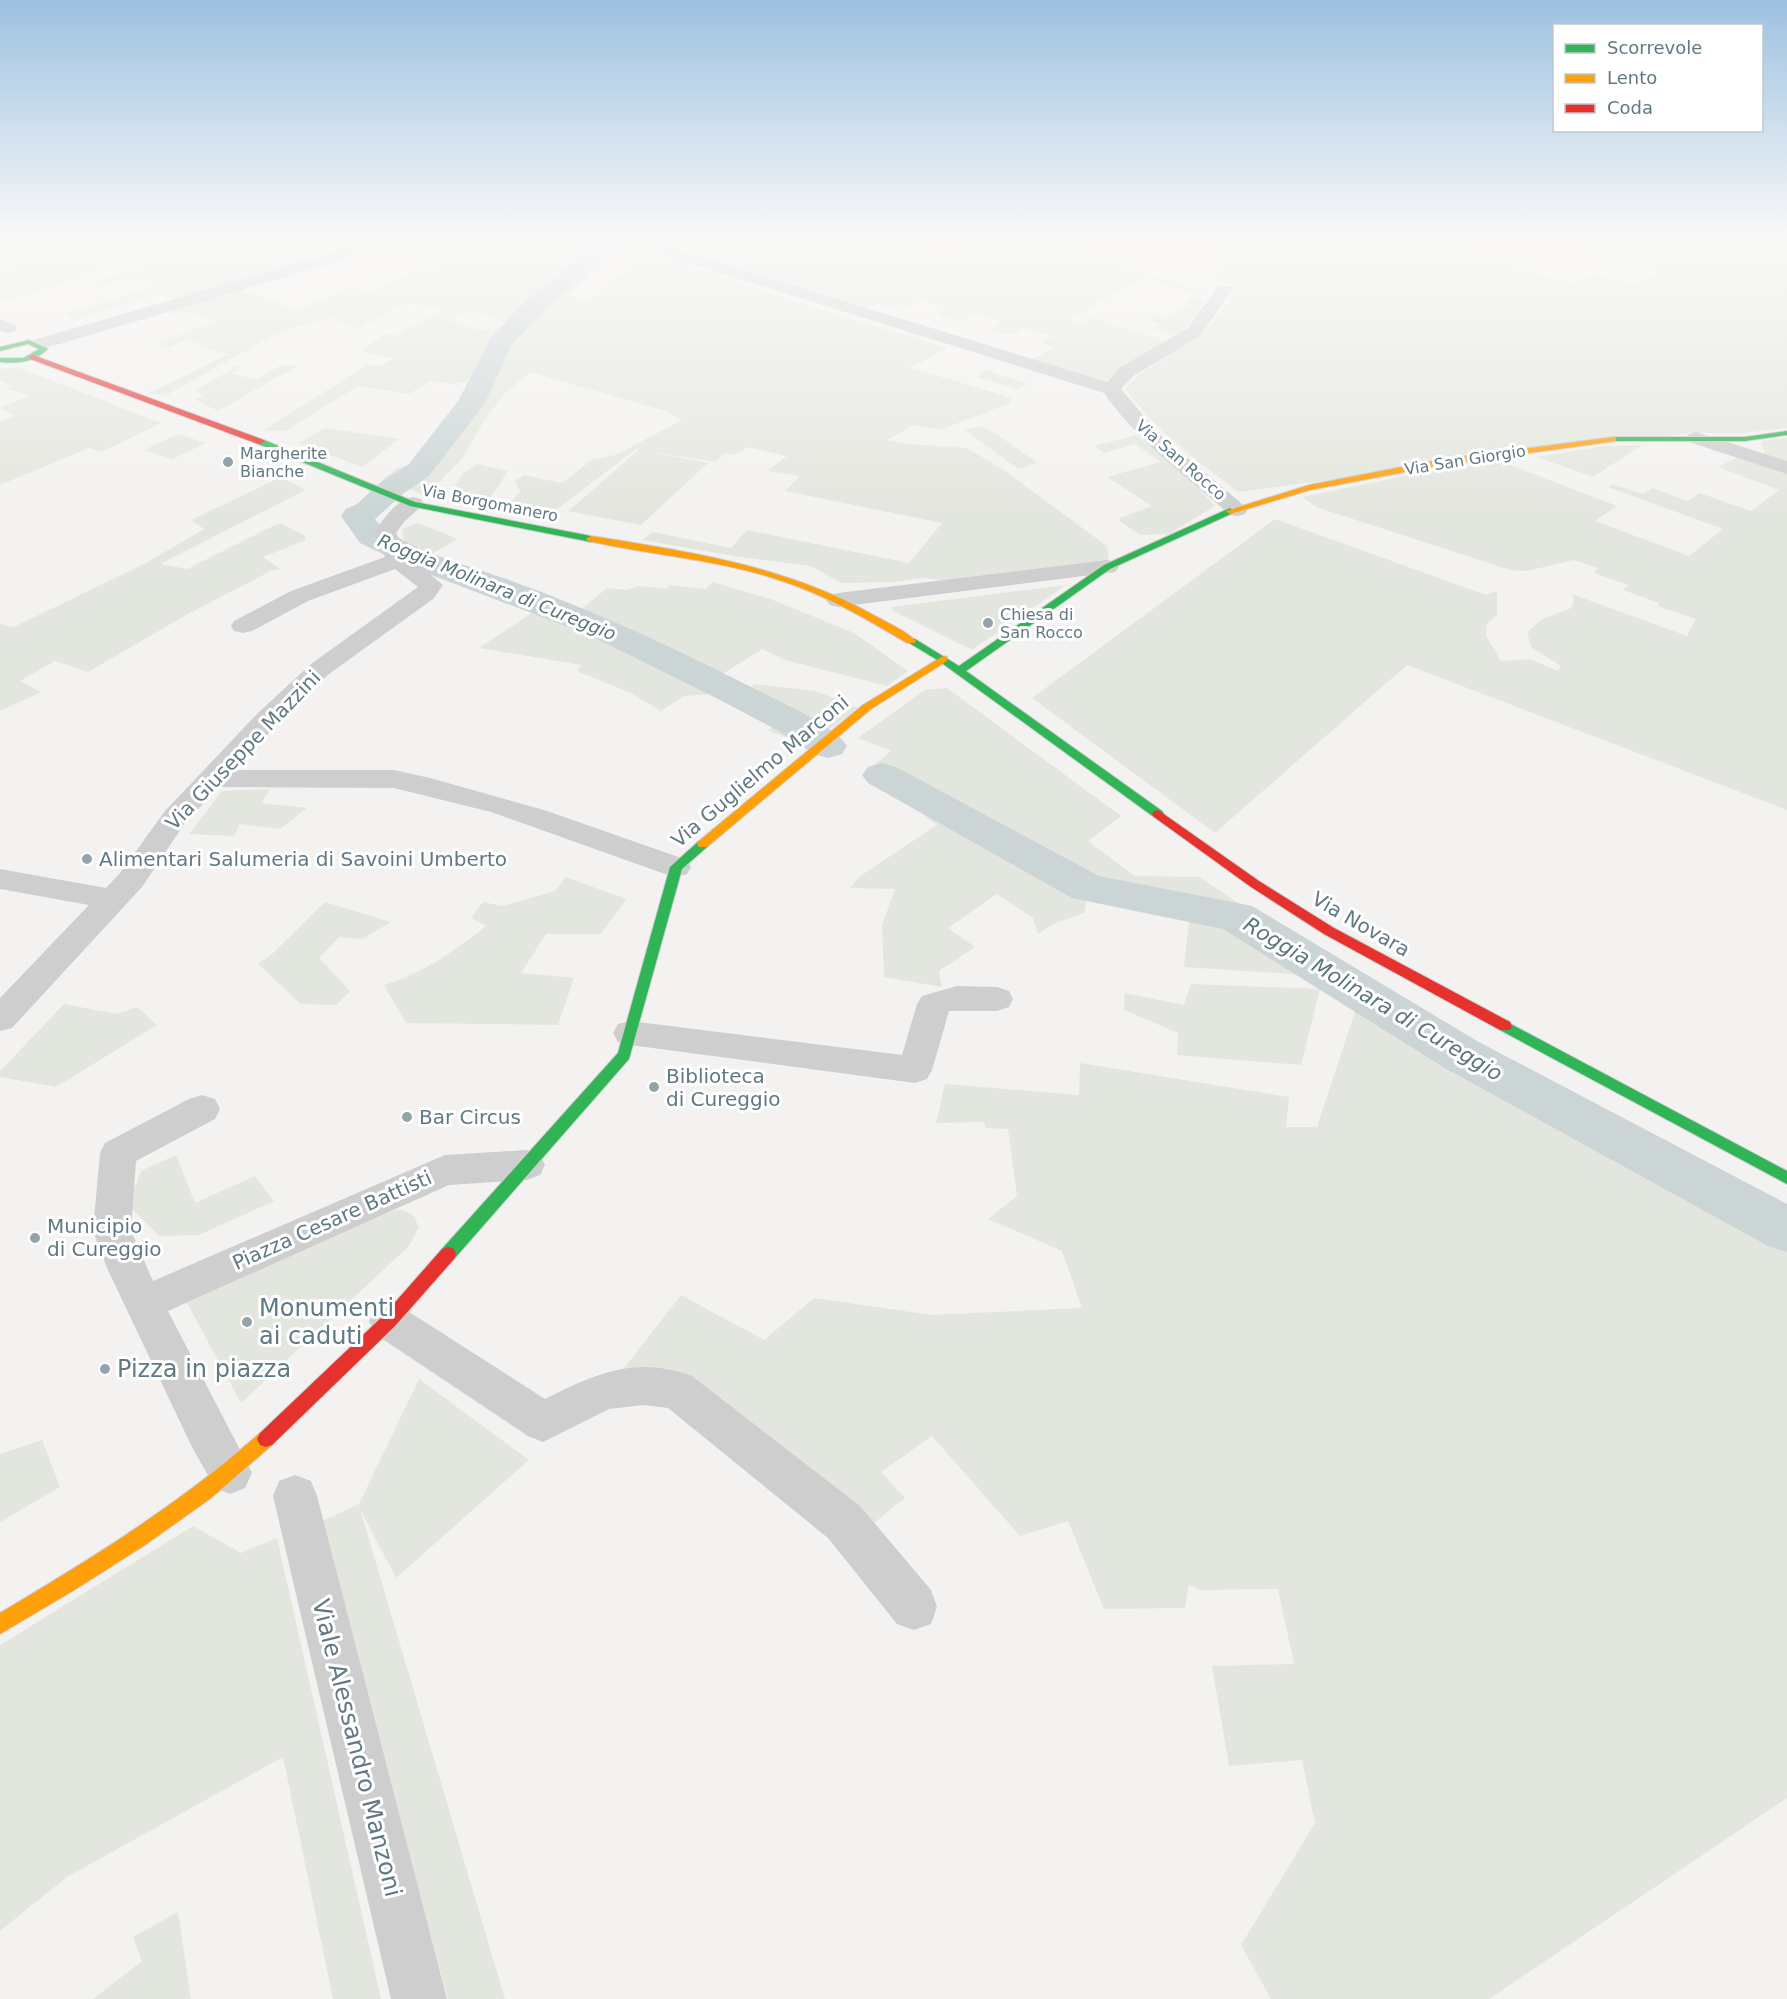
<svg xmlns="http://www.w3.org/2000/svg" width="1787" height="1999" viewBox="0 0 1787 1999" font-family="'DejaVu Sans',sans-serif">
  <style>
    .green { fill: #e3e6de; fill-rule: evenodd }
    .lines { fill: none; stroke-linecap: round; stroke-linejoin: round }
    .canal { fill: #cbd5d6; fill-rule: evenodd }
    .fast-casing { stroke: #cdcfd0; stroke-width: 2 }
    .slow-casing { stroke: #cdcfd0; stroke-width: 2 }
    .jam-casing { stroke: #cdcfd0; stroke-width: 2 }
    .street { fill: #cececf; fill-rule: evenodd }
    .fast { fill: #30b455; fill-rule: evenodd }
    .slow { fill: #ff9f0a; fill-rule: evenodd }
    .jam { fill: #e5322d; fill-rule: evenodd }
    .poi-dot { fill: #93a3a9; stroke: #fff; stroke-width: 2 }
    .labels { text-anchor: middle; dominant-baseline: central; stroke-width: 6; stroke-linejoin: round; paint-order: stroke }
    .far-poi-label { font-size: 16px; fill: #607983; stroke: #fff; text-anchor: start }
    .far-street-label { font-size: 16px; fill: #607983; stroke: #fff }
    .far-water-label { font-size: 18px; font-style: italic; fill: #57777a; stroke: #fff }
    .street-label { font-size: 20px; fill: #607983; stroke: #fff }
    .poi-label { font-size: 20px; fill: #607983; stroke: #fff; text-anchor: start }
    .water-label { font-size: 21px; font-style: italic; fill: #57777a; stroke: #fff }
    .near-poi-label { font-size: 24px; fill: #607983; stroke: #fff; text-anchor: start }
    .near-street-label { font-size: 24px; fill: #607983; stroke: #fff }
  </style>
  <rect width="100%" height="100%" fill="#f3f2f0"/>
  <path class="green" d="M 0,236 L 320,236 L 331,239 L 338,245 L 312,260 L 178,300 L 159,294 L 76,320 L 64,314 L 142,290 L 157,282 L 135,276 L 101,285 L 93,283 L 155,261 L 143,257 L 0,303 L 0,271 L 37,259 L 13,249 L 0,253 Z
    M 387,236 L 420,236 L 482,256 L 536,236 L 640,236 L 567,296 L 591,299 L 649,252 L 806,305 L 947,348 L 910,368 L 1013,398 L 1010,403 L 940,430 L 913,425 L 887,440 L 909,444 L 967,448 L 1005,471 L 1107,546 L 1109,561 L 945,581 L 925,578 L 895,582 L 842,583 L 810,566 L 734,556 L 642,540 L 653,532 L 731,548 L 747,530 L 909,563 L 942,523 L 785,491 L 800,476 L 767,471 L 787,456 L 747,447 L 734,455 L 725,453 L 715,462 L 641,450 L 708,463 L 641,525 L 568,511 L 639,450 L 636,449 L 548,516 L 505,510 L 520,491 L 515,481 L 524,475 L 562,483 L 593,459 L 616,455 L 682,420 L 665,411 L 530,372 L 505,393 L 484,421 L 462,459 L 425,496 L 384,478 L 398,468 L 419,463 L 444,444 L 478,404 L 483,384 L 506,348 L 486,348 C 474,383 467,388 430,381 L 409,394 L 358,386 L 285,431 L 264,430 L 367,365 L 379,366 L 395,359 L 362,351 L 385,333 L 394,335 L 441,310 L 407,302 L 361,328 L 334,322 L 342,316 C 331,315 285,331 272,336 L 165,396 L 149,393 L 229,354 L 196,345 L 200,343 L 189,339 L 166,348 L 157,345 L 215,320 L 184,311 L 172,316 L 166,311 L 241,290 L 297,310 L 352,288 L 368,292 L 415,271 L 428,272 L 436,267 L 434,264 L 418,261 L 415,262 L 370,250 L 321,268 L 315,268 ZM 471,311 L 510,323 L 511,323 C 485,335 474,329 450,320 Z
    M 652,236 L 857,236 L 961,264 L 970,238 L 964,236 L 1026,236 L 1211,294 L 1203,295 L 1143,277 L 1070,319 L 1080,324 L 1092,318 L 1170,342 L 1102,382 L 1031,361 L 1053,347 L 1042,343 L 1052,336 L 1023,328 L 1011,335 L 990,331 L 1003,322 L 974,314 L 961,322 L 936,315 L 947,307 L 920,300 L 907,307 L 895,304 L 888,308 L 879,304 L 870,308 L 647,240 Z
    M 1217,236 L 1412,236 L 1572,284 L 1593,274 L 1631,284 L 1661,274 L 1586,250 L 1595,245 L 1574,239 L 1583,236 L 1787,236 L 1787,428 L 1742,433 L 1689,433 L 1238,492 C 1197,460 1155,431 1126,389 L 1137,376 L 1167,356 L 1171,350 L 1205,330 L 1229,303 L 1232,284 L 1213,281 C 1219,266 1222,252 1217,236 Z
    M 1194,297 L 1206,299 L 1190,324 L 1176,335 L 1151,329 L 1162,325 L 1148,320 L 1154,315 L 1167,318 L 1190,304 L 1185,302 Z
    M 281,365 L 297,366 L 218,411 L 194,399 L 204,395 L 195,391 L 237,366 L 241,367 L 231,374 L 258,379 Z
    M 17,367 L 161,423 L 102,452 L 89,448 L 0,485 L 0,422 L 15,416 L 0,408 L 29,396 L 7,388 L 12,386 L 0,381 L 0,369 Z
    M 985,370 L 1028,384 L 1017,389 L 976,377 Z
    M 982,426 L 1001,437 L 1037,463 L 1018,469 L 965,430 Z
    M 325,428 L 399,439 L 362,467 L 299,443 Z
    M 178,434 L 206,443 L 172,459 L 144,450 Z
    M 1137,435 L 1192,482 L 1215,506 L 1169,534 L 1140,535 L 1120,521 L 1120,518 L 1152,506 L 1107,477 L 1161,462 L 1135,444 L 1104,453 L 1094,446 Z
    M 1787,438 L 1787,462 L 1765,455 L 1761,441 Z
    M 1642,445 L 1593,477 L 1537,457 L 1604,446 Z
    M 1738,457 L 1787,473 L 1787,810 L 1407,665 L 1215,833 L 1032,698 L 1275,519 L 1486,595 L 1497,591 L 1497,615 L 1487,624 L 1486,636 L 1501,661 L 1530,659 L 1558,671 L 1561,666 L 1531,647 L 1527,632 L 1541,620 L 1571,608 L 1574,601 L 1572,594 L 1687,636 L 1696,619 L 1657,606 L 1659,603 L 1623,590 L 1628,585 L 1594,573 L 1598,568 L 1574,560 L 1527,571 L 1510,570 L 1316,507 L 1302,497 L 1414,474 L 1500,461 L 1617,506 L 1595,521 L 1689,556 L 1723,529 L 1608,487 L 1613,484 L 1643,494 L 1653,488 L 1688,501 L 1700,493 L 1751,511 L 1779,490 L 1718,467 Z
    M 477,464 L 508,471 L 489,500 L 474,503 L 455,498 L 453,490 L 463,473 Z
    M 281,477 L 306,490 L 160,564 L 187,569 L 279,523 L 304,535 L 306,540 L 263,557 L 280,569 L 271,571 L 186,615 L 88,672 L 55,661 L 20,681 L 41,692 L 0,711 L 0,624 L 14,627 L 146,563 L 204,529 L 191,520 Z
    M 418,523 L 458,539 L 424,558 L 451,568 L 438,575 L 408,560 L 402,529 Z
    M 713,582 L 773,600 L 854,633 L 908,671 L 887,686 L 785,660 L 762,649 L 707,684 L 743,694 L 755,684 L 816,691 L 858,708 L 808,745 L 769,731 L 774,723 L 714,694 L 684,696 L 661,711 L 631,693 L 577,671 L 581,665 L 479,648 L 538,609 L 525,602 L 537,592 L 580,610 L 607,588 L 626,590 L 640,586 L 666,589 L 670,585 L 705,589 Z
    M 1066,585 L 972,650 L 893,611 L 891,607 Z
    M 947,688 L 1121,816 L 1088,841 L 1135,876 L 1199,877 L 1333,965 L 1322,976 L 1184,967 L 1190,914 L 1087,899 L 1084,913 L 1053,924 L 1038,934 L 1033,918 L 997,894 L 948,928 L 975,947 L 939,971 L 942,987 L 884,977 L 882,925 L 895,889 L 850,888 L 859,877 L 937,825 L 912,806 L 862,775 L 891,751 L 858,738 L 925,690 Z
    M 270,789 L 261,803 L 307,808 L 280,829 L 240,824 L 234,836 L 189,834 L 222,791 Z
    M 566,877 L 626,899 L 601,934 L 546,934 L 521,973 L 574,978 L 558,1025 L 406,1023 L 384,985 C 422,974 456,950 486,926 L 471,918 L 483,902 L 502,906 L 555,891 Z
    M 325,902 L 391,922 L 362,939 L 339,937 L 319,958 L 350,991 L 336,1005 L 301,1004 L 258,964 L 272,954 Z
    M 1363,981 L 1787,1215 L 1787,1798 L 1489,1999 L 1271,1999 L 1241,1945 L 1315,1823 L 1302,1760 L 1229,1766 L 1212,1666 L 1294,1664 L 1278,1589 L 1199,1590 L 1189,1585 L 1185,1608 L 1104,1609 L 1068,1521 L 1020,1536 L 932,1436 L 881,1472 L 905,1498 L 854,1539 L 621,1372 L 681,1295 L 764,1340 L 814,1298 L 931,1315 L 1082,1308 L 1062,1251 L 988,1219 L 1017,1196 L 1008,1129 L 986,1128 L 984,1122 L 936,1123 L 945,1084 L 1079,1095 L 1080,1063 L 1289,1097 L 1286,1127 L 1317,1127 L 1355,1012 Z
    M 1191,984 L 1320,989 L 1301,1065 L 1177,1055 L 1178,1033 L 1124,1010 L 1125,993 L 1184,1005 Z
    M 64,1004 L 117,1014 L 137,1007 L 157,1025 L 56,1087 L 0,1077 L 0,1071 Z
    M 176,1155 L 195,1203 L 255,1176 L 274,1201 L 199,1235 L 159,1236 L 128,1205 L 141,1171 Z
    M 400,1209 L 413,1215 L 419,1227 L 409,1246 L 241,1403 L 187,1303 L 371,1218 Z
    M 419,1379 L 529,1460 L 396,1578 L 360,1509 L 505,1999 L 448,1999 L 318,1523 L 359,1504 Z
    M 42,1440 L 60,1487 L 0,1522 L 0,1454 Z
    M 193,1526 L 241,1553 L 277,1538 L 381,1999 L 333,1999 L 283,1757 L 67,1877 L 0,1931 L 0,1645 Z
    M 178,1912 L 191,1999 L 93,1999 L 142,1961 L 133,1937 Z"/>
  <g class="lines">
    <path class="canal" d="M 606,236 L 630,236 L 545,310 L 512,344 L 485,403 L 429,476 L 404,493 L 375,519 C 394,546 473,567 506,579 C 597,611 685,653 771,697 C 794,709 833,725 847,746 L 842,754 L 828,758 L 814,754 L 777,730 L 718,699 L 589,635 L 408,566 L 360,543 L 341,516 L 346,509 L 357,504 L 382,481 L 409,464 L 458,401 L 492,336 L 527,300 Z
      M 882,763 L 896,767 L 1099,876 L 1252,906 L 1477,1041 L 1787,1204 L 1787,1252 L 1768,1246 L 1443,1067 L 1223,929 L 1072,898 L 868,783 L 862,775 L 868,767 Z"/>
    <defs>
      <path id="fast" d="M 29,340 L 48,349 C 35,362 18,364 0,362 L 0,358 L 23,358 L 39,349 L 28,344 L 0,351 L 0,347 Z
        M 1787,431 L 1787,435 L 1745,441 L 1613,441 L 1609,439 L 1613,437 L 1745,437 Z
        M 258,440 L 264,440 L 415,502 L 591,536 L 596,539 L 591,542 L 410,506 L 258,444 Z
        M 1230,508 L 1234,511 L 1233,513 L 1110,569 L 966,671 L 1162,811 L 1164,814 L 1162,817 L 1154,817 L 939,661 L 906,641 L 907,639 L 915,639 L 959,666 L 1104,565 Z
        M 703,840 L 709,844 L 707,847 L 682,869 L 629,1059 L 454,1259 L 448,1261 L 442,1259 L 440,1254 L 442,1249 L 618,1053 L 670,867 L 699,841 Z
        M 1505,1021 L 1787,1171 L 1787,1184 L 1500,1030 L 1498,1026 Z"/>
      <path id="slow" d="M 1613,437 L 1616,437 L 1616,441 L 1437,466 L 1310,490 L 1230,514 L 1226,511 L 1309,485 L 1437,460 Z
        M 591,536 C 690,552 789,566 877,617 C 890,624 906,631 916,641 L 915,643 L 907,643 C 865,618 824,594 776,579 C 715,559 650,555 588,541 L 586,539 Z
        M 943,656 L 947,657 L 947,661 L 871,709 L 707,847 L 699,847 L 697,844 L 699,841 L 863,705 Z
        M 266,1431 L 272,1433 L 275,1439 L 272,1445 L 211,1498 L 145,1545 L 76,1589 L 0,1634 L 0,1613 C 91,1559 180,1504 260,1433 Z"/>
      <path id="jam" d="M 33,355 L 264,440 L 265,442 L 258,444 L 30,359 L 29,357 Z
        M 1158,810 L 1259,881 L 1334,928 L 1510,1022 L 1512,1026 L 1510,1030 L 1500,1030 L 1324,934 L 1251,887 L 1154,817 L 1152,814 L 1154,811 Z
        M 448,1247 L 454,1249 L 456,1254 L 454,1259 L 395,1326 L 272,1445 L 266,1447 L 260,1445 L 257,1439 L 260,1433 L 383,1316 L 442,1249 Z"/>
    </defs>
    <use href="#fast" class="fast-casing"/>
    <use href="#slow" class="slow-casing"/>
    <use href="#jam" class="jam-casing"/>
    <path class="street" d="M 341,236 L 359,236 L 363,240 L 362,245 L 340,260 L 313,269 L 46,348 L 34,348 L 31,344 L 34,340 L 328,254 L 347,243 Z
      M 643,239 L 1107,382 L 1119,368 L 1188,328 L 1218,286 L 1230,286 L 1232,290 L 1200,336 L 1133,376 L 1121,389 L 1160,435 L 1248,509 L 1245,514 L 1237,516 L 1229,514 C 1185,475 1138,442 1104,393 L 637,247 L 635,244 Z
      M 0,319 L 14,324 L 17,328 L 14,332 L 8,333 L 0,331 Z
      M 1696,432 L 1787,461 L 1787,474 L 1689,442 L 1686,438 L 1689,434 Z
      M 413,497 L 421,499 L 424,504 L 405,521 L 396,533 L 408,556 L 443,585 L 433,599 L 329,674 L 276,725 L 235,770 L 394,770 L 430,778 L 547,811 L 687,860 L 691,867 L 687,874 L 676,877 L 665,874 L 491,812 L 394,788 L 219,787 L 185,823 L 142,887 L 12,1028 L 0,1031 L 0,998 L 89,905 L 0,889 L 0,869 L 106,888 L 120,873 L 165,811 L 258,713 L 311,664 L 418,587 L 395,569 L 308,601 L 252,631 L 243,633 L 234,631 L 231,626 L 234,621 L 291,591 L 385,557 L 374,533 C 384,518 394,502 413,497 Z
      M 1107,560 L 1115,562 L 1119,567 L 1115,572 L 838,607 L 830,605 L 826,600 L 830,595 L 838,593 Z
      M 957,986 L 997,987 L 1009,991 L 1013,999 L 1009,1007 L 997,1011 L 949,1011 L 932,1070 L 927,1079 L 915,1083 L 630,1045 L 618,1042 L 613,1033 L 618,1024 L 630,1021 L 902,1055 L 917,1004 L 922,996 Z
      M 202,1095 L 215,1099 L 220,1109 L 215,1119 L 136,1161 L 131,1231 L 153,1281 L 445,1155 L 527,1150 L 540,1155 L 545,1165 L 540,1175 L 527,1180 L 449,1185 L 168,1311 L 252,1473 L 245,1488 L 230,1494 L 215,1488 L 192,1447 L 107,1268 L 93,1231 L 100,1153 L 105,1143 L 189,1099 Z
      M 389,1303 L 403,1308 L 545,1399 C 595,1374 635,1355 692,1376 L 860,1506 L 931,1590 L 937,1607 L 931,1624 L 914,1630 L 897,1624 L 828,1538 L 668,1408 L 643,1405 L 609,1409 L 543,1442 L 528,1436 L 375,1334 L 369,1321 L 375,1308 Z
      M 295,1475 L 311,1481 L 317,1496 L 447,1999 L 391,1999 L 273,1496 L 279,1481 Z"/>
    <use href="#fast" class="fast"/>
    <use href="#slow" class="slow"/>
    <use href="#jam" class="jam"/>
  </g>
  <linearGradient id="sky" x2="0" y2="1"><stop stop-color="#9cc1e1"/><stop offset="0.46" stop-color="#faf9f8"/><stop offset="1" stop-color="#faf9f8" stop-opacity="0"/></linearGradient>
  <rect width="1787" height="516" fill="url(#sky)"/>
  <g class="poi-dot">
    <circle cx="228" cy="462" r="6"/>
    <circle cx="988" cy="623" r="6"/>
    <circle cx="87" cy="859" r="6"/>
    <circle cx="654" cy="1087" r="6"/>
    <circle cx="407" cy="1117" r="6"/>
    <circle cx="35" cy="1238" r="6"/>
    <circle cx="247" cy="1322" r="6"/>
    <circle cx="105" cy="1369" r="6"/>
  </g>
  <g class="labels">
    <g class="far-poi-label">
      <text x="240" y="453">Margherite<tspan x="240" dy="18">Bianche</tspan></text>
      <text x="1000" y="614">Chiesa di<tspan x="1000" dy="18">San Rocco</tspan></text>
    </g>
    <g class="far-street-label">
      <text transform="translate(1181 460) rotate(41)">Via San Rocco</text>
      <text transform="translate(1465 460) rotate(-9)">Via San Giorgio</text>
      <text transform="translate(490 503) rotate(11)">Via Borgomanero</text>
    </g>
    <g class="far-water-label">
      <text transform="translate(497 587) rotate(22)">Roggia Molinara di Cureggio</text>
    </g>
    <g class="street-label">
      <text transform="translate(243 750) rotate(-46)">Via Giuseppe Mazzini</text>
      <text transform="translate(760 771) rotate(-40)">Via Guglielmo Marconi</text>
      <text transform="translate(1361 924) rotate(30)">Via Novara</text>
      <text transform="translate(332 1220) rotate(-24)">Piazza Cesare Battisti</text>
    </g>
    <g class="poi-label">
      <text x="99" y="859">Alimentari Salumeria di Savoini Umberto</text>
      <text x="666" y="1076">Biblioteca<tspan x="666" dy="23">di Cureggio</tspan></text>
      <text x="419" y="1117">Bar Circus</text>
      <text x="47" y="1226">Municipio<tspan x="47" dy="23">di Cureggio</tspan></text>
    </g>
    <g class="water-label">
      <text transform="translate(1373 999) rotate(31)">Roggia Molinara di Cureggio</text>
    </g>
    <g class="near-poi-label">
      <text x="259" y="1308">Monumenti<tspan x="259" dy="28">ai caduti</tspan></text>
      <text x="117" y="1369">Pizza in piazza</text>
    </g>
    <g class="near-street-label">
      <text transform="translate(357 1748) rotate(76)">Viale Alessandro Manzoni</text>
    </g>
  </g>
  <rect x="1553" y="24" width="210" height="108" fill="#ffffff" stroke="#bfc9cd" stroke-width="1.5"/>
  <rect x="1565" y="44" width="30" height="9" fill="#30b455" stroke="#bfc9cd" stroke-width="1.5"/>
  <text x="1607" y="54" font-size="18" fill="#607983">Scorrevole</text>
  <rect x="1565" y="74" width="30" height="9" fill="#ff9f0a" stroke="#bfc9cd" stroke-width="1.5"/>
  <text x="1607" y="84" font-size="18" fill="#607983">Lento</text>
  <rect x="1565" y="104" width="30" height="9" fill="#e5322d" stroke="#bfc9cd" stroke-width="1.5"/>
  <text x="1607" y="114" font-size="18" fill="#607983">Coda</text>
</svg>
